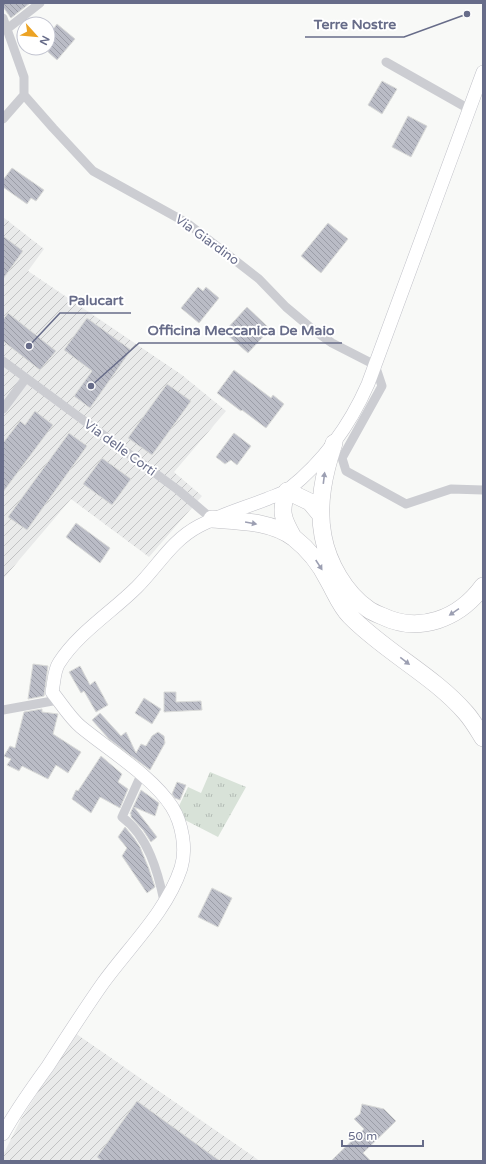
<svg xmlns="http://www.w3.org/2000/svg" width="486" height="1164" viewBox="0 0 486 1164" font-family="'Varela Round',sans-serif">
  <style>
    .industrial { fill: url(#industrial-furrows) }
    .park { fill: url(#park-tufts) }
    .building { fill: url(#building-back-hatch); stroke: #dadbd9 }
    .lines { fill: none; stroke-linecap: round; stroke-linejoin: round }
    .secondary-casing { stroke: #c0c1c8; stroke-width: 14 }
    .highway-casing { stroke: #bebec3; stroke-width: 18 }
    .street { stroke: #cccdd2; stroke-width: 9 }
    .secondary { stroke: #fff; stroke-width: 13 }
    .highway { stroke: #fff; stroke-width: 17 }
    .oneway { fill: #9c9fb2 }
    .labels { text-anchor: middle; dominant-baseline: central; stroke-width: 4; stroke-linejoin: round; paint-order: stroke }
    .street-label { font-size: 13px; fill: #676c89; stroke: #fff }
    .leader { fill: none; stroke: #676c89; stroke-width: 1.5 }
    .callout-dot { fill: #676c89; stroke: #fff; stroke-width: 1.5 }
    .callout-label { font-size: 14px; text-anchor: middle; font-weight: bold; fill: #676c89; stroke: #fff; stroke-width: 4; stroke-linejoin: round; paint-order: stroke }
  </style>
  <defs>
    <pattern id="industrial-furrows" width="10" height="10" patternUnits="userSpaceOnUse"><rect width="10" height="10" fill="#e9eaea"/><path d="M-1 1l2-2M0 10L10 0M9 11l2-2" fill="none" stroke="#c1c2c3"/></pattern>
    <pattern id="park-tufts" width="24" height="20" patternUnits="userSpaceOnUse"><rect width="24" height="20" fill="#d8e2d8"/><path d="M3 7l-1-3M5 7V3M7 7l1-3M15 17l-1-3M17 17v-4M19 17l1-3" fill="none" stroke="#b3bbb5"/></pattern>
    <pattern id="building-back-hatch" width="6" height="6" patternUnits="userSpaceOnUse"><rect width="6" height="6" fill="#babcc6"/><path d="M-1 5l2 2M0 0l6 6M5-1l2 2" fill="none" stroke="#9b9da7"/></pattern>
  </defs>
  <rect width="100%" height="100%" fill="#f8f9f7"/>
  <path class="industrial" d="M 3,217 L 44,249 L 28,271 L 182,375 L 226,411 L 174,472 L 202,496 L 149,557 L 71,499 L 3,579 Z
    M 75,1033 L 257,1159 L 259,1161 L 3,1161 L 3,1155 L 21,1119 Z"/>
  <path class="park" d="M 210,772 L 246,787 L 218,837 L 185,820 L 179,806 L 188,787 L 201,793 Z"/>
  <path class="building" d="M 3,3 L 30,3 L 11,18 L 3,7 Z
    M 57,24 L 75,39 L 57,60 L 48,52 L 48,36 Z
    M 382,81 L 397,89 L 382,114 L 368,105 Z
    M 408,116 L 427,126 L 411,157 L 392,147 Z
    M 12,168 L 44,190 L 36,201 L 31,198 L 27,204 L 3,187 L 3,180 Z
    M 328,223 L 348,239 L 321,273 L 301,256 Z
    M 3,236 L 23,251 L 3,279 Z
    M 198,287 L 203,291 L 206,287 L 219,298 L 199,323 L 181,308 Z
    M 247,307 L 270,329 L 248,353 L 224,332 Z
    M 8,313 L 56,351 L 40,370 L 3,341 L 3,320 Z
    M 87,318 L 131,350 L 90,408 L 74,396 L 92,371 L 64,350 Z
    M 234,370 L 271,398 L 273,395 L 284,404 L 266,428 L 242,410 L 241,411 L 217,393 Z
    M 167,384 L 191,401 L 152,455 L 128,438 Z
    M 35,411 L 53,425 L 3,492 L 3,443 L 20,421 L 25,425 Z
    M 69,433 L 87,446 L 27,530 L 8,517 Z
    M 234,433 L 251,446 L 237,465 L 231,460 L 225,464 L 216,457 Z
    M 102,458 L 131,479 L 112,505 L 83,484 Z
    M 76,523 L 110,548 L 100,563 L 66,537 Z
    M 33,664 L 48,666 L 44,696 L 28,699 Z
    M 80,666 L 90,685 L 95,681 L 108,705 L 96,712 L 84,691 L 81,693 L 69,672 Z
    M 164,692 L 176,692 L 176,702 L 201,701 L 202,710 L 164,712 Z
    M 144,698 L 161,709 L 152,724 L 135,713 Z
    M 42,709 L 42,712 L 58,714 L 53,734 L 81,752 L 68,773 L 56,765 L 48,779 L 22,766 L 19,771 L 7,765 L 11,759 L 4,756 L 10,746 L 15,748 L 24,712 Z
    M 100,713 L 121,736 L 126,732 L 136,753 L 141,744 L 146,746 L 152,736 L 158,732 L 164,736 L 165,743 L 150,770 L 109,739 L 92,720 Z
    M 101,756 L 122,774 L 118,782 L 128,789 L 120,808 L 100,797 L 91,813 L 72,799 L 76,790 L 78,791 Z
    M 177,782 L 186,785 L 180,800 L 175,798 L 172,794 Z
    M 141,790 L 159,803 L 155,816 L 134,807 L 157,837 L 151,842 L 143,830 L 131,817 L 131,814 L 130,814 Z
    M 125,827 L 134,838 L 140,847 L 149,869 L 155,887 L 147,893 L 122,856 L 127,848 L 118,837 Z
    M 212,888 L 232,898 L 218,927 L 198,917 Z
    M 137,1101 L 220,1161 L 102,1161 L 97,1157 Z
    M 362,1104 L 384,1109 L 396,1121 L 363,1153 L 371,1161 L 331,1161 L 364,1129 L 354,1119 L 360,1114 Z"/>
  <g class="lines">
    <defs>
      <path id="secondary" d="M 3,1134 C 16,1110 32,1088 48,1066 C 66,1038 84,1010 103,983 C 129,947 167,911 181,868 C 187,849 182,823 172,807 C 153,777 109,750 81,727 C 70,718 61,703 52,692 C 54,683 54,670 59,663 C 78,633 112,612 137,587 C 158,566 172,540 199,526 C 220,515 244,508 267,499 C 274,496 283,494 289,489 C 324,461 350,425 368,384 L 483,72"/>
      <path id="highway" d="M 334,443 C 324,473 317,504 323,536 C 328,563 345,593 368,609 C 372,612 377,614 382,616 C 419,634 459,619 483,586
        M 212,519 C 239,521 271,521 294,538 C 308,549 320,564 328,580 C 335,592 340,606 350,616 C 385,652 433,675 466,713 C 473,721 478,730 483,738
        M 293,537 C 282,518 280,511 287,491 L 310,502 L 320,514"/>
    </defs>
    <use href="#secondary" class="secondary-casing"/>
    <use href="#highway" class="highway-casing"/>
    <path class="street" d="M 3,18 L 24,77 L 24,95 L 3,119
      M 7,29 L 40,3
      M 386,62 L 469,109
      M 24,95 L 53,128 L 93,171 L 187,223 L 259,279 L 286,307 L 311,328 L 332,343 L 375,365 L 382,386 L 342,458 L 346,471 L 406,504 L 451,489 L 483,490
      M 3,361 L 178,490 L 212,519
      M 3,409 L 26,378
      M 3,710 L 58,700
      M 141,775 L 122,817 C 148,836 158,872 164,901"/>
    <use href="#secondary" class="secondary"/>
    <use href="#highway" class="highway"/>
  </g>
  <defs><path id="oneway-solid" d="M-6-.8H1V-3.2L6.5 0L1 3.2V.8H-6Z"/></defs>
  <g class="oneway">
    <use href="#oneway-solid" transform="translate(324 478) rotate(-83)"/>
    <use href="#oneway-solid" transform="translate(251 523) rotate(10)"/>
    <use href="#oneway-solid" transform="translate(319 565) rotate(57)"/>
    <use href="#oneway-solid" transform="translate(454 612) rotate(146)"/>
    <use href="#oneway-solid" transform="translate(405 661) rotate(38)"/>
  </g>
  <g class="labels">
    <g class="street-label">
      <text transform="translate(207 240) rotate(36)">Via Giardino</text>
      <text transform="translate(120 448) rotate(36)">Via delle Corti</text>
    </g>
  </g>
  <path class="leader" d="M467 14L404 37H305M29 346L60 313H131M91 386L139 343H342"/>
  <g class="callout-dot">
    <circle cx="467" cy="14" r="4"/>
    <circle cx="29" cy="346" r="4"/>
    <circle cx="91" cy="386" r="4"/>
  </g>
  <g class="callout-label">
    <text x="355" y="29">Terre Nostre</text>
    <text x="96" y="305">Palucart</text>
    <text x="241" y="335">Officina Meccanica De Maio</text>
  </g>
  <rect width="486" height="1164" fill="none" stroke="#676c89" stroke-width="8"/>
  <g transform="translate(36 36) rotate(117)"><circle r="19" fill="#ffffff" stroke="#c2c4d0"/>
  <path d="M0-3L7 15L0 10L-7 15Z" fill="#eca324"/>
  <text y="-6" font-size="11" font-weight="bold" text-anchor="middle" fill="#676c89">N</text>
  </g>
  <path d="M342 1140v6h81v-6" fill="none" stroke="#676c89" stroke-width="2"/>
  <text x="348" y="1140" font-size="12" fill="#676c89" stroke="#ffffff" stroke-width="3" paint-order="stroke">50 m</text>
</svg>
